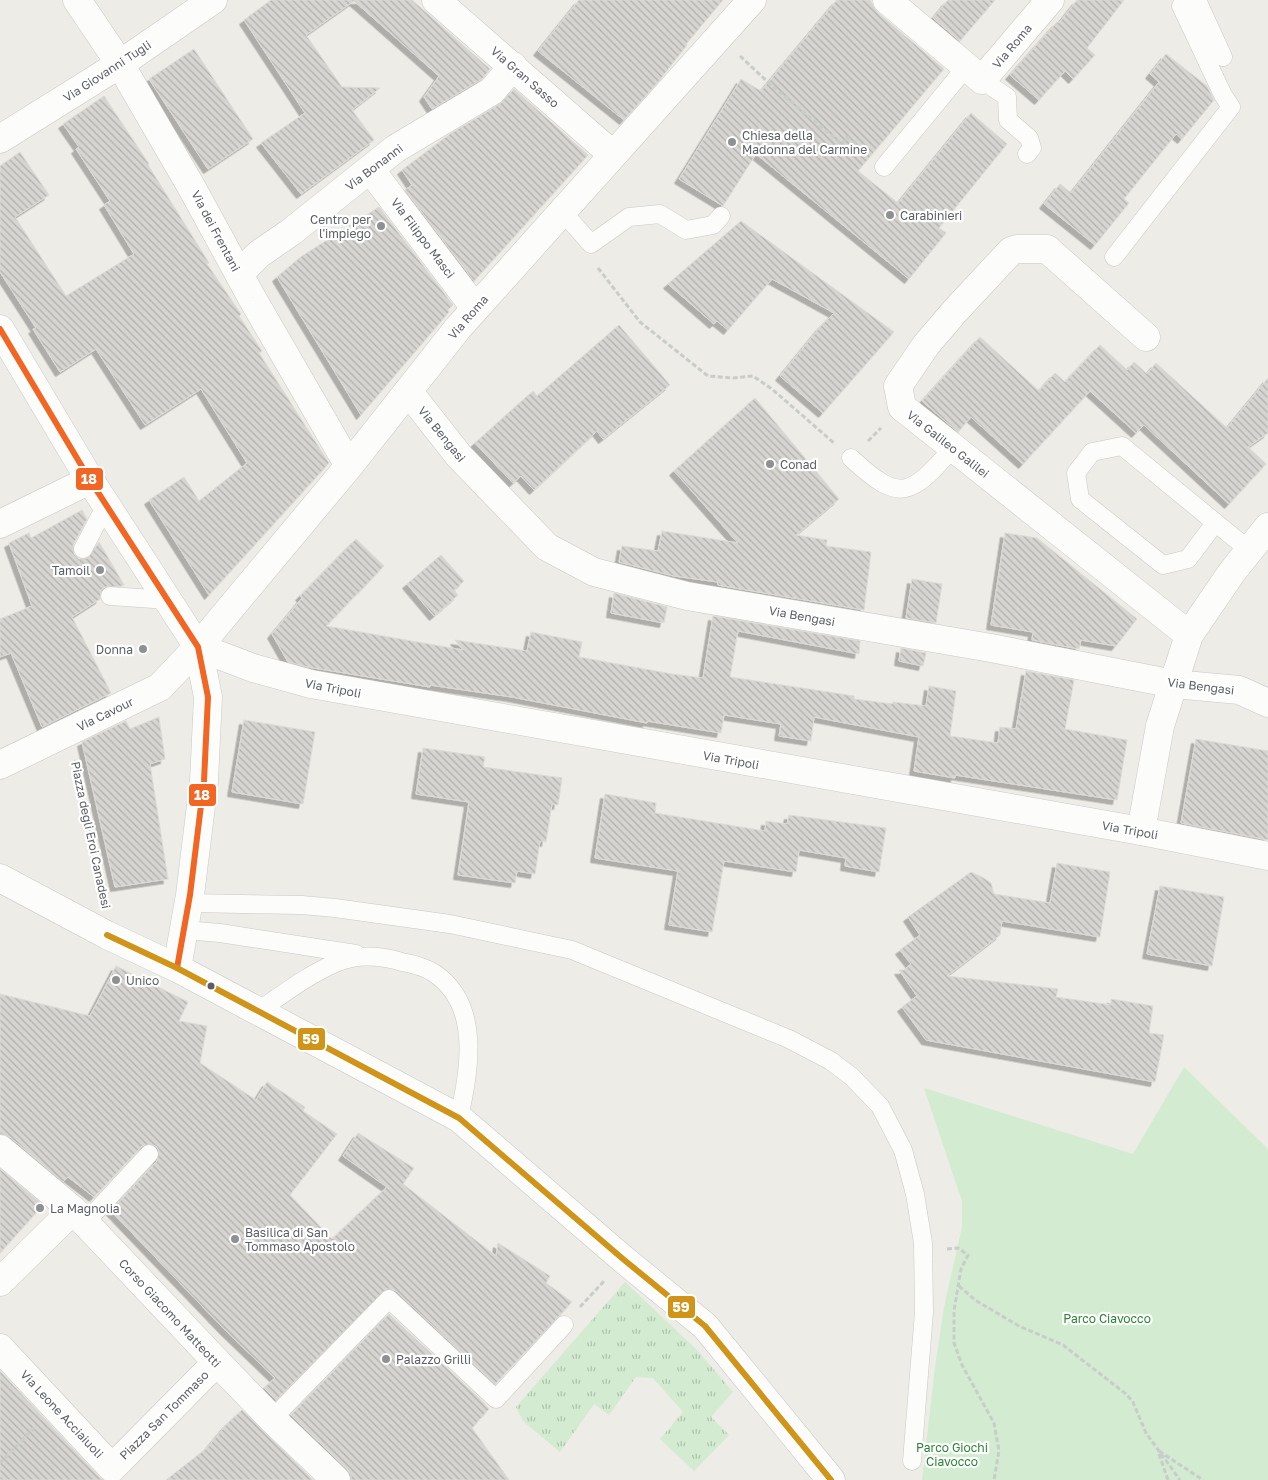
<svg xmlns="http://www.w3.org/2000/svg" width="1268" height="1480" viewBox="0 0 1268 1480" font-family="'Golos Text',sans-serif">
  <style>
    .grass { fill: url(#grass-tufts) }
    .park { fill: #d3ebd1 }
    .building { fill: url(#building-back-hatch); stroke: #dcdbd6; filter: url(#shadow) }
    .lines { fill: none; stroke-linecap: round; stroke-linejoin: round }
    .lane-casing { stroke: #c8c9c7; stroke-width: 19 }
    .street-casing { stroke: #c8c9c7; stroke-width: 29 }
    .secondary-casing { stroke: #cbcbcb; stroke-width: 29 }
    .path { stroke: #c8cdca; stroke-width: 3; stroke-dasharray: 5 2.5; stroke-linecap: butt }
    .lane { stroke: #fcfcfb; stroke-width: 18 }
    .street { stroke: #fcfcfb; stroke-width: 28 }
    .secondary { stroke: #fcfcfb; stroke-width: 28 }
    .bus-1-casing { stroke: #fff; stroke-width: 10 }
    .bus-2-casing { stroke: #fff; stroke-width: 10 }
    .bus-1 { stroke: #f26522; stroke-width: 6 }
    .bus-2 { stroke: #d09419; stroke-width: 6 }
    .poi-dot { fill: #8e9092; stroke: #fff; stroke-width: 2 }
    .bus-dot { fill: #5b5f65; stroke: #fff; stroke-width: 2 }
    .labels { text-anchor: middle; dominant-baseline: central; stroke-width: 4.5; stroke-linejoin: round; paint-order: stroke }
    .street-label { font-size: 12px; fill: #5b5f65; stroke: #fff }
    .poi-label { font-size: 12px; fill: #5b5f65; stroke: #fff; text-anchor: start }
    .park-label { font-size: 12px; fill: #2b8435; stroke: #fff }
    .line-badge { stroke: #fff; stroke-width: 2 }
    .badge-label { font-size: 14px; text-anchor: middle; font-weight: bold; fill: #fff }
  </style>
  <defs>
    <pattern id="grass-tufts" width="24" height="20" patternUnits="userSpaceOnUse" patternTransform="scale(1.25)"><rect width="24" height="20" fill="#d3ebd1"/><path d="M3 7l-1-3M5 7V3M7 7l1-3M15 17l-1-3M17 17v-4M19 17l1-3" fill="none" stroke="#aec2ad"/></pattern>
    <pattern id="building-back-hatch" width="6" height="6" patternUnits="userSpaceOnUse" patternTransform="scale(1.25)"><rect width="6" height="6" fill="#d6d5d1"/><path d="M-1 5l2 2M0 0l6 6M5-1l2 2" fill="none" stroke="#b1b0ad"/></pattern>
    <filter id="shadow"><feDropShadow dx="-4.5" dy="4.5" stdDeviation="0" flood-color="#0004"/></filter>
  </defs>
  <rect width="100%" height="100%" fill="#edece6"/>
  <path class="grass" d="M 625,1282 L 696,1349 L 733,1392 L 711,1417 L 729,1435 L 694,1471 L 660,1439 L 683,1412 L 653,1378 L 636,1377 L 609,1415 L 594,1404 L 560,1452 L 523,1421 L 516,1407 Z"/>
  <path class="park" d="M 1184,1067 L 1268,1149 L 1268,1480 L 922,1480 L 935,1367 L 944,1307 L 962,1227 L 962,1201 L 924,1088 L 1133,1154 Z"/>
  <path class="building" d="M 271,0 L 412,0 L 490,69 L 482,79 L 432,109 L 424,97 L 439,76 L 354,1 L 306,35 L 342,87 L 380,88 L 352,110 L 374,140 L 301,194 L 261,143 L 305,113 L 244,20 Z
    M 579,0 L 723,0 L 686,44 L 687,45 L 658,82 L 624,120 L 538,51 Z
    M 837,0 L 870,0 L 877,12 L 944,69 L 858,171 L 898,203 L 971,113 L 1007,144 L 939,228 L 946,233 L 909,279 L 756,154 L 723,206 L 679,179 L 741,79 L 761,91 Z
    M 948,0 L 995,0 L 960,41 L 933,18 Z
    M 1077,0 L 1124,0 L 1087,48 L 1095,55 L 1073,79 L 1065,71 L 1039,100 L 1010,75 L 1057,22 L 1059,23 Z
    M 194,49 L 253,139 L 208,169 L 149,79 Z
    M 1166,54 L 1207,86 L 1214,100 L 1182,139 L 1176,134 L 1124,199 L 1129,203 L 1095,245 L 1044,204 L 1060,184 L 1071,193 L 1159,82 L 1150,74 Z
    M 514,89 L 588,155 L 474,281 L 405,190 L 412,185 L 402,170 L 450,134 L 500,104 Z
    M 104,96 L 149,164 L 148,165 L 209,263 L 207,264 L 241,314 L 239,316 L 262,351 L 259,353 L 329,463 L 209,595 L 149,500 L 184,477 L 199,501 L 247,463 L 201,389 L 145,425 L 96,349 L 60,372 L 33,329 L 36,328 L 0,272 L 0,166 L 20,152 L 49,195 L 15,217 L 66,296 L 134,254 L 104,205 L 110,201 L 76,149 L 79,147 L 63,124 Z
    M 379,207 L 453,305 L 448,310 L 449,312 L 361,415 L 277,277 L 302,256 Z
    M 741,221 L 894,332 L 823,413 L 780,376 L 821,326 L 834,313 L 772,279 L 728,330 L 717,321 L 714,324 L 668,284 Z
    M 619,325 L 670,385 L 603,439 L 597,431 L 534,490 L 521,476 L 513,483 L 475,443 L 533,391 L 537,396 Z
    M 980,337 L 1039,391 L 1055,373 L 1065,382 L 1100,345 L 1127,370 L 1134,362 L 1147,374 L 1156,363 L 1227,428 L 1268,378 L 1268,433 L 1248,447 L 1266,464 L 1229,504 L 1144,425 L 1136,433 L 1090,391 L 1023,464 L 971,417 L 958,432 L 922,401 Z
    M 755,398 L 839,499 L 796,535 L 827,540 L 826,546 L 871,552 L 864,610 L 718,585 L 718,582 L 674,576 L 619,562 L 622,546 L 658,551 L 662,531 L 738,543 L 674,471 Z
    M 82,510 L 87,519 L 73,545 L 74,554 L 79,559 L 88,558 L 99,542 L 124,585 L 122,586 L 105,587 L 101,590 L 100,599 L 72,617 L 111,693 L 42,727 L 11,653 L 0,657 L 0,619 L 32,606 L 9,543 L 29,533 L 31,538 Z
    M 1005,533 L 1037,538 L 1137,619 L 1116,646 L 1081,640 L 1079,649 L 1032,640 L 1033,632 L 991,625 Z
    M 356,539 L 384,566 L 326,626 L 463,650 L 455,640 L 527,651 L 531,632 L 582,642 L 579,657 L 672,674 L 703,678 L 713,616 L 860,641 L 859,654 L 738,631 L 730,677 L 854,696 L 854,699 L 892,704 L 893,702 L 926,706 L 929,686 L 956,691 L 950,736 L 998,743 L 1000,727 L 1016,729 L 1026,671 L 1074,680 L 1065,729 L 1127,740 L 1117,800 L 955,775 L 955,778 L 914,771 L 919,737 L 814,717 L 811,741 L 779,736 L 781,724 L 724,715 L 721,733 L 647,721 L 647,723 L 512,697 L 430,685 L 430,687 L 308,667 L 288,662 L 272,634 L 302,598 L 300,596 Z
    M 441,555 L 464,581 L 454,590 L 458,595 L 434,616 L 407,584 Z
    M 912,579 L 942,584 L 936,623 L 906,618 Z
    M 614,593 L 667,607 L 664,623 L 611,613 Z
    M 901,648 L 926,653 L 923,666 L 899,661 Z
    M 159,717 L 165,759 L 150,764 L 168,879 L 115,887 L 82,742 L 126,721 L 130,729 Z
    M 244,720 L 315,732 L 303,804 L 232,792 Z
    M 1196,739 L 1268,751 L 1268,840 L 1181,823 Z
    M 423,748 L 485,757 L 483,767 L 562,778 L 558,805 L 552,804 L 546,842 L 540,841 L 535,874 L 517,871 L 515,883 L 458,875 L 469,802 L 416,794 Z
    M 605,794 L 656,803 L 655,813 L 765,831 L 766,821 L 787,824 L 789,815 L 886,828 L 879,872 L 845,866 L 846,858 L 799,850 L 796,872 L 724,861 L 712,932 L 669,925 L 678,871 L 595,858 Z
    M 1057,863 L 1110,872 L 1100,937 L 1002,921 L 1000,935 L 947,976 L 1058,989 L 1056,997 L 1111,1005 L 1111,999 L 1153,1006 L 1149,1033 L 1164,1035 L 1155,1082 L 926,1040 L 902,1007 L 917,996 L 899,970 L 904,970 L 911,964 L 900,950 L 920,935 L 908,917 L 971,872 L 982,877 L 991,883 L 994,894 L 1050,903 Z
    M 1160,886 L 1224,897 L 1212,966 L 1147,954 Z
    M 116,966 L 188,1002 L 179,1021 L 207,1026 L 200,1063 L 256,1100 L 267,1082 L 305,1107 L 303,1111 L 337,1134 L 290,1195 L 332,1239 L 387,1187 L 343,1156 L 358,1133 L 414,1168 L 403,1184 L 496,1256 L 498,1243 L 550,1276 L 546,1283 L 572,1302 L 495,1384 L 396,1291 L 391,1289 L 386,1289 L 276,1400 L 264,1388 L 275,1378 L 225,1330 L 111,1211 L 157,1161 L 159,1151 L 157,1147 L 151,1144 L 142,1146 L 94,1197 L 68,1177 L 63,1182 L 10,1137 L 0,1134 L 0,994 L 90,1016 Z
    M 0,1169 L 43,1205 L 0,1253 Z
    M 389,1314 L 480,1399 L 489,1409 L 472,1428 L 509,1480 L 351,1480 L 351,1475 L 347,1469 L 291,1415 Z
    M 0,1371 L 101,1479 L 103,1480 L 0,1480 Z
    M 242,1410 L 313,1480 L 166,1480 L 207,1448 L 227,1424 Z"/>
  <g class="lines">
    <defs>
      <path id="lane" d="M 1197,0 L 1223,57
        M 982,80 L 1007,97 L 1008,120 L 1029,138 L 1032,148 L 1027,154
        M 884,167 L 967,66
        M 562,211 L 591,244 L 629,217 L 660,214 L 686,230 L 713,225 L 721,216
        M 1114,257 L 1231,107 L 1223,95 L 1181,6 L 1185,0
        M 851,458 C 901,505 911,495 953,448
        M 1215,523 L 1188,559 L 1163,565 L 1080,499 L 1076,473 L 1092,452 L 1122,446 L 1249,550
        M 83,549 L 106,505
        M 110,596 L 168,600
        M 188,903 L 302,905 L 335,908 L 450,924 L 572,950 L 789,1039 L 831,1061 L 852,1077 L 880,1106 L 903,1150 L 915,1194 L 923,1243 L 924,1312 L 912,1461
        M 184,930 L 220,933 L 356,954
        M 257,1012 C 283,994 309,974 338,962 C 358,954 382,956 402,962 C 413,964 425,967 434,973 C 482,1005 469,1071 459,1118
        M 85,1223 L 149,1154
        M 272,1419 L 389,1299 L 496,1399 L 564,1325"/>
      <path id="street" d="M 77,0 L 120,64 L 192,188 L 252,298 L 349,466
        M 436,0 L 612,154
        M 887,0 L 982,80 L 1050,0
        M 0,139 L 120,64 L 213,0
        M 370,169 L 475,308
        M 239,274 L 259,254 L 291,232 L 395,149 L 492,91 L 513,66
        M 1146,337 L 1047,249 L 1017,249 L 1011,251 L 955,311 L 926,345 L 898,386 L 902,407 L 1189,635
        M 408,391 L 459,456 L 547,547 L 594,572 L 687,596 L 991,648 L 1174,684 L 1239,690 L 1268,703
        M 0,524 L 90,480
        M 0,765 L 160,687 L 198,647 L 349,466 L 458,328 L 752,0
        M 1141,831 L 1160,726 L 1189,635 L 1232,572 L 1268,527
        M 0,878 L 107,935 L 177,968 L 459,1118 L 623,1259 L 705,1326 L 831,1480
        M 177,968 L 190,895 L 204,781 L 208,697 L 198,647
        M 0,1149 L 73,1210 L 217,1362 L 272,1419 L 336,1480
        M 0,1282 L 73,1210
        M 0,1348 L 112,1468 L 217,1362"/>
      <path id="secondary" d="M 0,329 L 90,480 L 198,647 L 253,668 L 311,684 L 1141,831 L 1268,856"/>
    </defs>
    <use href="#lane" class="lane-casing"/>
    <use href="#street" class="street-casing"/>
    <use href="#secondary" class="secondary-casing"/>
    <path class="path" d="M 740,56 L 772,86 L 842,144 L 836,151
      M 842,144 L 847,137 L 866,153
      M 598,268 L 640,322 L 708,376 L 733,378 L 753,376 L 772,389 L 834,443
      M 868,441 L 881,428
      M 75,760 L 105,901
      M 947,1249 L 958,1248 L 968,1255 L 961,1269 L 954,1311 L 954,1343 L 962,1365 L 994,1423 L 999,1451 L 994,1480
      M 959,1286 L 975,1300 L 1019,1326 L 1063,1345 L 1126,1394 L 1133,1402 L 1146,1433 L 1180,1480
      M 580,1307 L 605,1280
      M 1159,1451 L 1203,1480
      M 1159,1454 L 1168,1480
      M 0,1463 L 34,1428"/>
    <use href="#lane" class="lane"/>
    <use href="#street" class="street"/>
    <use href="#secondary" class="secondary"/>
    <defs>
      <path id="bus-1" d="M 0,329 L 90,480 L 198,647 L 208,697 L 204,781 L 190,895 L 177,968"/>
      <path id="bus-2" d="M 107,935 L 177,968 L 459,1118 L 623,1259 L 705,1326 L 831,1480"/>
    </defs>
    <use href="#bus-1" class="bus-1-casing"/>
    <use href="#bus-2" class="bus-2-casing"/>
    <use href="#bus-1" class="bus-1"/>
    <use href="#bus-2" class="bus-2"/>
  </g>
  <g class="poi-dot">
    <circle cx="732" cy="142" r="5"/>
    <circle cx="890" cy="215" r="5"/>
    <circle cx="381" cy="226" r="5"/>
    <circle cx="770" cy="464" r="5"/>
    <circle cx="100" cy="570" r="5"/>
    <circle cx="143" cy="649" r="5"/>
    <circle cx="116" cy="980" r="5"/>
    <circle cx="40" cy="1208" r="5"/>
    <circle cx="235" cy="1239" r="5"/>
    <circle cx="386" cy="1359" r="5"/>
  </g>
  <circle class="bus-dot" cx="211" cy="986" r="4.5"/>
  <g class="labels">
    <g class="street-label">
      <text transform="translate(1012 46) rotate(-50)">Via Roma</text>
      <text transform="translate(107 71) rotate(-33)">Via Giovanni Tugli</text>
      <text transform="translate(525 77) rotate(41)">Via Gran Sasso</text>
      <text transform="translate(374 167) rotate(-37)">Via Bonanni</text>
      <text transform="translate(216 231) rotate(62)">Via dei Frentani</text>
      <text transform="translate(423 238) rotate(53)">Via Filippo Masci</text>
      <text transform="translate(468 317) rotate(-49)">Via Roma</text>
      <text transform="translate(442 434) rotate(51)">Via Bengasi</text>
      <text transform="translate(948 444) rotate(38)">Via Galileo Galilei</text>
      <text transform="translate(802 616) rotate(10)">Via Bengasi</text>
      <text transform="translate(1201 686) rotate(7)">Via Bengasi</text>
      <text transform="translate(333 688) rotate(11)">Via Tripoli</text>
      <text transform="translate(105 714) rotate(-26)">Via Cavour</text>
      <text transform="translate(731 760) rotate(10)">Via Tripoli</text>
      <text transform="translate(1130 830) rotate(10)">Via Tripoli</text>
      <text transform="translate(91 835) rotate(78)">Piazza degli Eroi Canadesi</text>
      <text transform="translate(170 1313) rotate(47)">Corso Giacomo Matteotti</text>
      <text transform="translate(62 1414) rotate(47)">Via Leone Acciaiuoli</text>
      <text transform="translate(164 1415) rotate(-45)">Piazza San Tommaso</text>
    </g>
    <g class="poi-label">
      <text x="742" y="135">Chiesa della<tspan x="742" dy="14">Madonna del Carmine</tspan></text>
      <text x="900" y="215">Carabinieri</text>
      <text x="371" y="219" text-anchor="end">Centro per<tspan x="371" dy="14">l'impiego</tspan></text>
      <text x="780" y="464">Conad</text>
      <text x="90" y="570" text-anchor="end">Tamoil</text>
      <text x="133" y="649" text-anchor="end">Donna</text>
      <text x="126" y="980">Unico</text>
      <text x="50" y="1208">La Magnolia</text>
      <text x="245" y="1232">Basilica di San<tspan x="245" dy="14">Tommaso Apostolo</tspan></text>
      <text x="396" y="1359">Palazzo Grilli</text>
    </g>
    <g class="park-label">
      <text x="1107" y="1318">Parco Ciavocco</text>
      <text x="952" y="1447">Parco Giochi<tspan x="952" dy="14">Ciavocco</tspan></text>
    </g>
  </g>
  <g class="line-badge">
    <rect x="75" y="467" width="29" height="24" rx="5" fill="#f26522"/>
    <rect x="188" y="783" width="29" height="24" rx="5" fill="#f26522"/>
    <rect x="297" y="1027" width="29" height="24" rx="5" fill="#d09419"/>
    <rect x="667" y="1295" width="29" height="24" rx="5" fill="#d09419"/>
  </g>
  <g class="badge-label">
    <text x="89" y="484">18</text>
    <text x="202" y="800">18</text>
    <text x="311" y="1044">59</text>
    <text x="681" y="1312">59</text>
  </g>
</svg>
